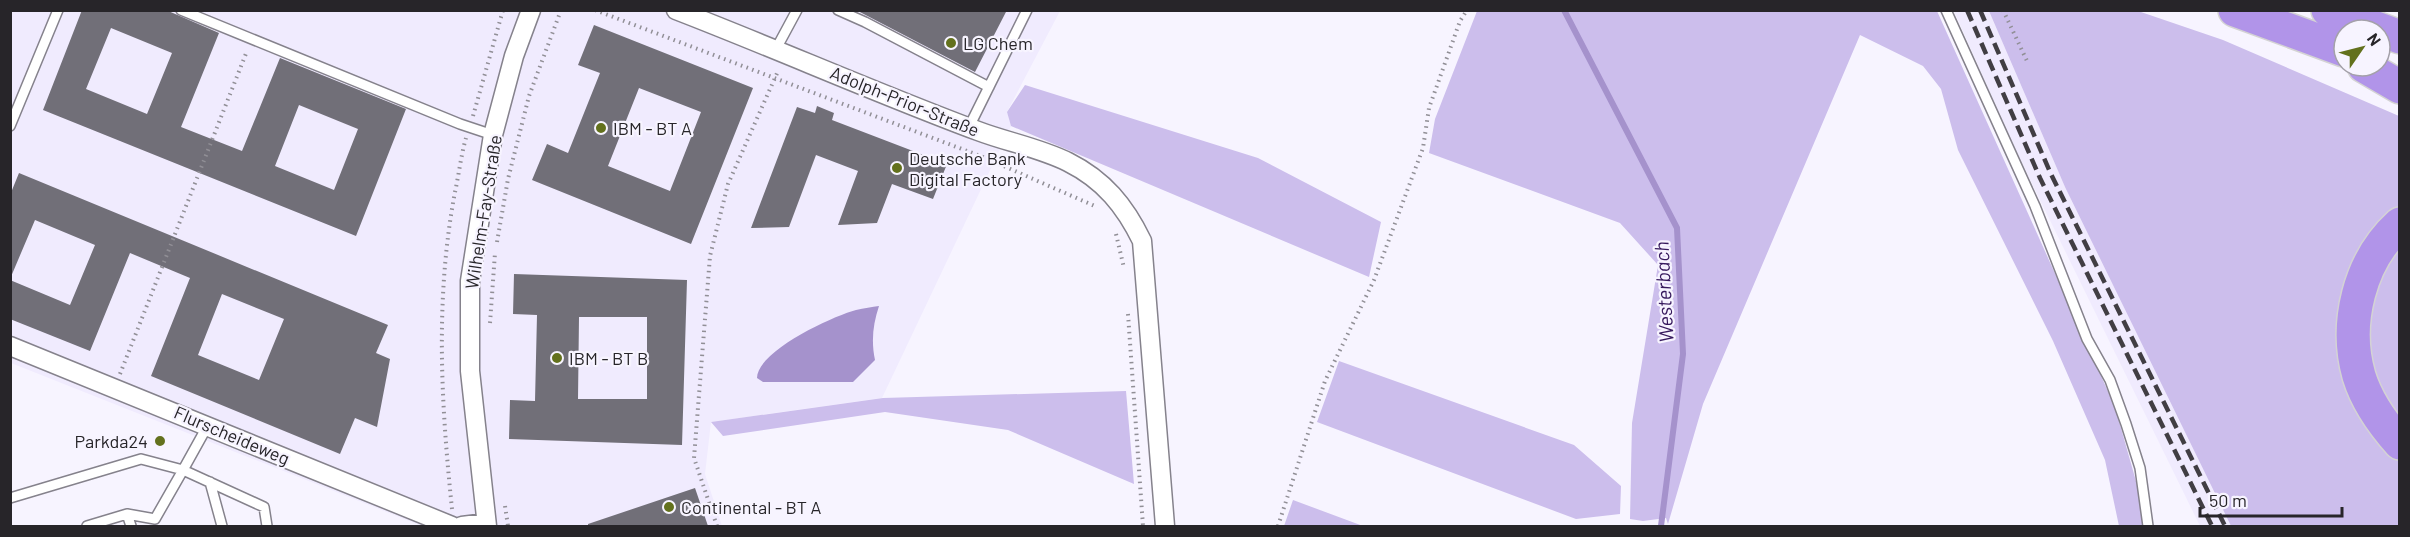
<svg xmlns="http://www.w3.org/2000/svg" width="2410" height="537" viewBox="0 0 2410 537" font-family="Barlow,sans-serif">
  <style>
    .built { fill: #f0ebfe }
    .green { fill: #ccbeec }
    .water { fill: #a592cc }
    .lines { fill: none; stroke-linecap: round; stroke-linejoin: round }
    .stream { stroke: #a592cc; stroke-width: 6 }
    .building { fill: #716f78; fill-rule: evenodd }
    .service-casing { stroke: #85828c; stroke-width: 12 }
    .minor-casing { stroke: #85828c; stroke-width: 21 }
    .motorway-casing { stroke: #d4d3d4; stroke-width: 36 }
    .path { stroke: #918f96; stroke-width: 4; stroke-dasharray: 1.5 4.5; stroke-linecap: butt }
    .service { stroke: #fff; stroke-width: 9 }
    .minor { stroke: #fff; stroke-width: 18 }
    .motorway { stroke: #b194e9; stroke-width: 33 }
    .rail { stroke: #413e43; stroke-width: 4.5; stroke-dasharray: 12 6; stroke-linecap: butt }
    .poi-dot { fill: #63711d; stroke: #f7f4ff; stroke-width: 2 }
    .labels { text-anchor: middle; dominant-baseline: central; stroke-width: 4.5; stroke-linejoin: round; paint-order: stroke }
    .poi-label { font-size: 18px; fill: #272529; stroke: #f7f4ff; text-anchor: start }
    .street-label { font-size: 18px; fill: #272529; stroke: #f7f4ff }
    .water-label { font-size: 20px; font-style: italic; fill: #36195d; stroke: #f7f4ff }
  </style>
  <rect width="100%" height="100%" fill="#f7f4ff"/>
  <path class="built" d="M 10,11 L 1060,11 L 1007,112 L 1011,126 L 882,398 L 711,422 L 705,474 L 722,526 L 422,526 L 11,363 Z
    M 1954,11 L 1989,11 L 2065,187 L 2231,526 L 2200,526 L 2015,149 Z"/>
  <path class="green" d="M 1477,11 L 1937,11 L 2115,407 L 2143,506 L 2144,526 L 2119,526 L 2105,460 L 2053,341 L 1958,150 L 1941,89 L 1923,66 L 1860,35 L 1703,404 L 1668,524 L 1666,518 L 1643,521 L 1630,519 L 1632,423 L 1658,265 L 1620,223 L 1429,153 L 1435,119 Z
    M 1989,11 L 2138,11 L 2223,40 L 2399,116 L 2399,206 L 2378,227 L 2346,291 L 2399,457 L 2399,526 L 2231,526 L 2065,187 Z
    M 1025,85 L 1258,158 L 1381,222 L 1369,277 L 1011,126 L 1007,112 Z
    M 2399,237 L 2399,431 L 2374,392 L 2362,309 Z
    M 1339,361 L 1574,445 L 1621,486 L 1620,514 L 1576,519 L 1317,422 Z
    M 1126,391 L 1134,484 L 1008,430 L 885,412 L 723,436 L 711,422 L 883,398 Z
    M 1293,500 L 1363,526 L 1284,526 Z"/>
  <path class="water" d="M 879,306 C 873,324 871,341 875,360 L 853,382 L 763,382 L 757,378 C 757,351 833,316 856,310 C 864,308 872,307 879,306 Z"/>
  <g class="lines">
    <path class="stream" d="M 1564,10 L 1677,228 L 1683,354 L 1661,526"/>
  </g>
  <path class="building" d="M 82,10 L 166,10 L 219,33 L 181,127 L 242,151 L 280,58 L 406,109 L 356,236 L 43,110 ZM 111,28 L 172,53 L 147,114 L 86,89 ZM 299,105 L 358,129 L 334,190 L 275,166 Z
    M 856,10 L 1007,10 L 975,72 Z
    M 594,25 L 753,88 L 691,244 L 532,180 L 547,144 L 568,153 L 600,73 L 578,65 ZM 639,88 L 701,112 L 670,191 L 608,166 Z
    M 817,106 L 834,113 L 832,120 L 947,164 L 933,199 L 892,184 L 877,223 L 838,225 L 858,171 L 816,155 L 789,227 L 751,228 L 797,107 L 815,113 Z
    M 19,173 L 388,325 L 376,353 L 390,359 L 377,427 L 355,418 L 340,454 L 151,376 L 190,278 L 130,253 L 90,351 L 10,319 L 10,280 L 70,305 L 95,245 L 35,220 L 10,279 L 10,195 ZM 222,294 L 284,319 L 259,380 L 198,355 Z
    M 514,274 L 687,280 L 682,445 L 509,439 L 510,400 L 535,401 L 537,315 L 513,314 ZM 579,317 L 647,317 L 647,399 L 578,399 Z
    M 695,488 L 708,526 L 588,526 L 588,524 Z"/>
  <g class="lines">
    <defs>
      <path id="service" d="M 181,10 L 460,124 L 493,135
        M 838,10 L 865,22 L 989,87
        M 1946,10 L 2035,206 L 2087,339 L 2110,380 L 2126,424 L 2140,468 L 2148,526
        M 776,49 L 797,10
        M 10,126 L 58,10
        M 969,127 L 1027,10
        M 208,425 L 183,470 L 264,507 L 267,526
        M 210,482 L 222,526
        M 10,498 L 141,459 L 183,470 L 155,519 L 127,514 L 87,526
        M 127,514 L 131,526"/>
      <path id="minor" d="M 676,10 C 777,49 876,93 978,131 C 1007,142 1040,148 1068,162 C 1104,180 1125,206 1142,241 L 1165,526
        M 10,346 L 452,526
        M 462,526 L 486,523
        M 487,526 L 470,371 L 470,281 L 493,135 L 514,56 L 531,10"/>
      <path id="motorway" d="M 2235,10 L 2344,50
        M 2328,10 L 2400,37
        M 2364,66 L 2400,87
        M 2400,224 C 2359,261 2344,324 2359,376 C 2367,402 2382,423 2400,443"/>
    </defs>
    <use href="#service" class="service-casing"/>
    <use href="#minor" class="minor-casing"/>
    <use href="#motorway" class="motorway-casing"/>
    <path class="path" d="M 595,10 L 983,157 L 1097,207
      M 2003,10 L 2027,61
      M 473,116 L 503,10
      M 1116,234 L 1124,268
      M 497,242 L 508,179 L 529,96 L 561,10
      M 1128,314 L 1143,526
      M 490,323 L 495,253
      M 120,374 L 247,51
      M 505,506 L 508,526
      M 452,509 C 441,403 435,297 455,192 C 459,174 461,155 466,138
      M 717,526 L 694,458 L 710,256 L 728,184 L 778,71
      M 1278,526 L 1325,381 L 1374,280 L 1423,148 L 1429,108 L 1460,21 L 1467,10"/>
    <use href="#service" class="service"/>
    <use href="#minor" class="minor"/>
    <use href="#motorway" class="motorway"/>
    <path class="rail" d="M 1967,10 L 2040,178 L 2212,526
      M 1980,10 L 2050,172 L 2225,526"/>
  </g>
  <g class="poi-dot">
    <circle cx="951" cy="43" r="6"/>
    <circle cx="601" cy="128" r="6"/>
    <circle cx="897" cy="168" r="6"/>
    <circle cx="557" cy="358" r="6"/>
    <circle cx="160" cy="441" r="6"/>
    <circle cx="669" cy="507" r="6"/>
  </g>
  <g class="labels">
    <g class="poi-label">
      <text x="963" y="43">LG Chem</text>
      <text x="613" y="128">IBM - BT A</text>
      <text x="909" y="158">Deutsche Bank<tspan x="909" dy="21">Digital Factory</tspan></text>
      <text x="569" y="358">IBM - BT B</text>
      <text x="148" y="441" text-anchor="end">Parkda24</text>
      <text x="681" y="507">Continental - BT A</text>
    </g>
    <g class="street-label">
      <text transform="translate(905 101) rotate(22)">Adolph-Prior-Straße</text>
      <text transform="translate(483 212) rotate(-81)">Wilhelm-Fay-Straße</text>
      <text transform="translate(232 435) rotate(23)">Flurscheideweg</text>
    </g>
    <g class="water-label">
      <text transform="translate(1663 292) rotate(-93)">Westerbach</text>
    </g>
  </g>
  <rect width="2410" height="537" fill="none" stroke="#272529" stroke-width="24"/>
  <g transform="translate(2362 48) rotate(55)"><circle r="28" fill="#f7f4ff" stroke="#a4a1a9" stroke-width="1.5"/>
  <path d="M0-4.5L10 22L0 15L-10 22Z" fill="#63711d"/>
  <text y="-9" font-size="16" font-weight="bold" text-anchor="middle" fill="#272529">N</text>
  </g>
  <path d="M2200 507v9h142v-9" fill="none" stroke="#272529" stroke-width="3"/>
  <text x="2209" y="507" font-size="18" fill="#272529" stroke="#f7f4ff" stroke-width="4.5" paint-order="stroke">50 m</text>
</svg>
